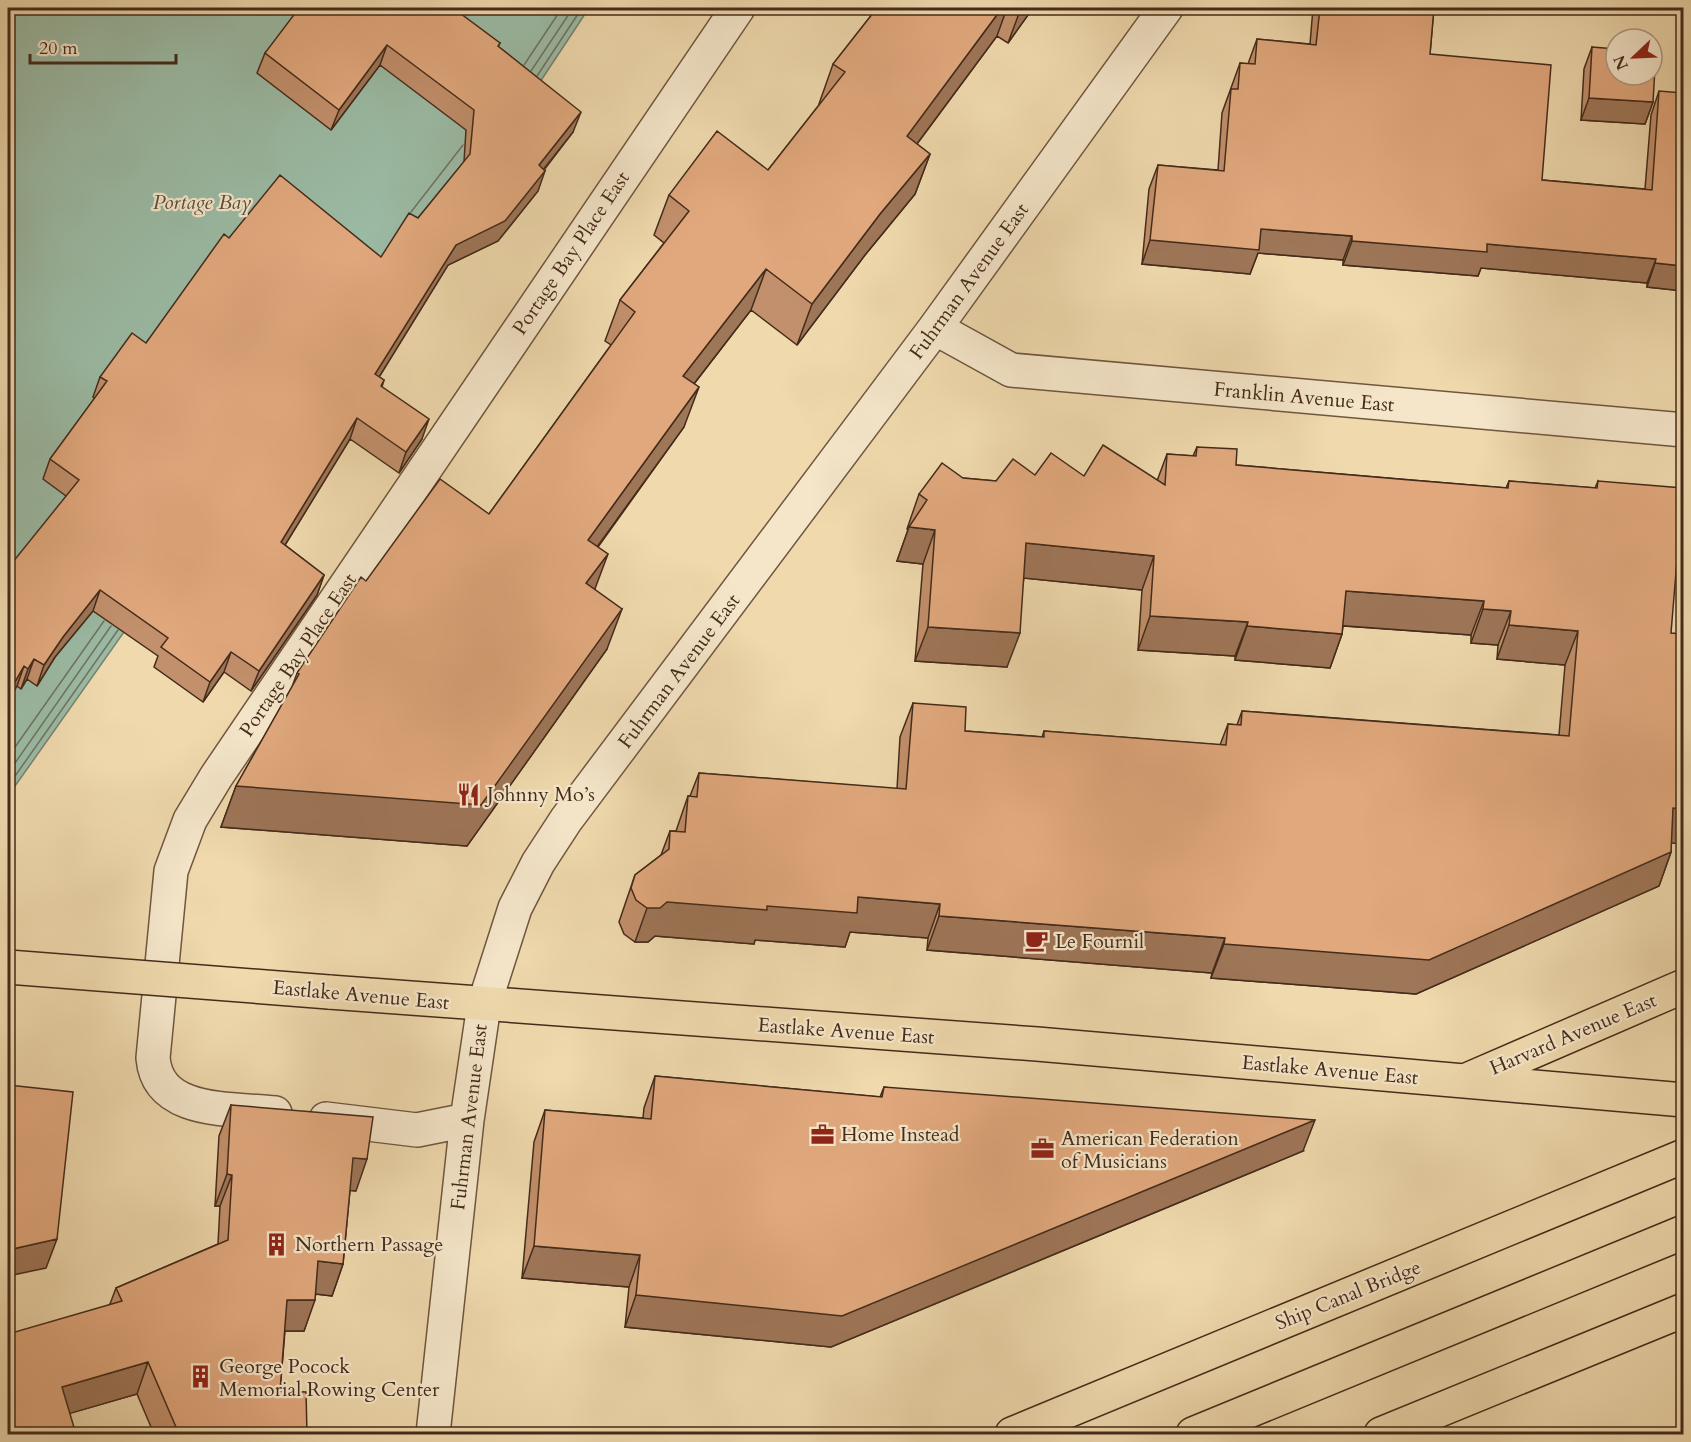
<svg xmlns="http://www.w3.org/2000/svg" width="1691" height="1442" viewBox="0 0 1691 1442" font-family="Cardo,serif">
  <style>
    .water { fill: #9bbba5; stroke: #78816d; stroke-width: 1.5 }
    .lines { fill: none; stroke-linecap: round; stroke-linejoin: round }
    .shore { stroke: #707360; stroke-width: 1.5 }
    .minor-casing { stroke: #6f563f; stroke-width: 36 }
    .major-casing { stroke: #442b1a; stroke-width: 36 }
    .highway-casing { stroke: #442b1a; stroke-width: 36 }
    .minor { stroke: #f5e6ca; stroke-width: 33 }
    .major { stroke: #efd9ad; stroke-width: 33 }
    .highway { stroke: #efd9ad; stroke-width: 33 }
    .major-bridge-casing { stroke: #442b1a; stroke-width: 36; stroke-linecap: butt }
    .major-bridge { stroke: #efd9ad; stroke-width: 33 }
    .wall { fill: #c2906c; stroke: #442b1a; stroke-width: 1.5 }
    .shaded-wall { fill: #9e7658; stroke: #442b1a; stroke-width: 1.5 }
    .building { fill: #e1a87d; stroke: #442b1a; stroke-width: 1.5 }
    .labels { text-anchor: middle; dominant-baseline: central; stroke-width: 4.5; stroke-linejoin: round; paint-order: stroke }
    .street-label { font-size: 20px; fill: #442b1a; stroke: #f5e6ca }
    .poi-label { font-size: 20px; fill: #442b1a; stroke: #f5e6ca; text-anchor: start }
    .water-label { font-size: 21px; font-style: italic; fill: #5a4f3d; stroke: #f5e6ca }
  </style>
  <rect width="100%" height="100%" fill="#efd9ad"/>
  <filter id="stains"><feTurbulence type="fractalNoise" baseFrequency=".00333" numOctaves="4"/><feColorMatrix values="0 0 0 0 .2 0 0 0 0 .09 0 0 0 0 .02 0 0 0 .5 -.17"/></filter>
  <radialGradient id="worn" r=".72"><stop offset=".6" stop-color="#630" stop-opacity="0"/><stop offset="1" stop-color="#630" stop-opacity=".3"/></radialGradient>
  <path class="water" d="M 8,8 L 589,8 L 536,88 L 223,492 L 8,796 Z"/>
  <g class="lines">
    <path class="shore" d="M 524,65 L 562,8
      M 531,71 L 573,8
      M 537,76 L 582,8
      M 411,212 L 463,145
      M 8,757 L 104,621
      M 8,773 L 111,626
      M 8,786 L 118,630"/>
    <defs>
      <path id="minor" d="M 935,328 L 1011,370 L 1684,430
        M 275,1113 C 231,1108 158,1115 153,1058 L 171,871 L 190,820 L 216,777 L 738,8
        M 326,1119 L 417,1130 L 467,1120
        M 433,1434 L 467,1120 L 484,1005 L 515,908 L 538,863 L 566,820 L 935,328 L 1166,8"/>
      <path id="major" d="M 329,992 L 1037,1044 L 1684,1100
        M 1467,1080 L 1684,986"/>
      <path id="highway" d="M 1012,1434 L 1684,1156
        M 1193,1434 L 1684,1232
        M 1381,1434 L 1684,1310"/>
    </defs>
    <use href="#minor" class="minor-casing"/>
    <use href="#major" class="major-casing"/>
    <use href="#highway" class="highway-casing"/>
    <use href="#minor" class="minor"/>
    <use href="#major" class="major"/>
    <use href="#highway" class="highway"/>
    <defs>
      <path id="major-bridge" d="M 8,967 L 329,992"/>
    </defs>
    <use href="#major-bridge" class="major-bridge-casing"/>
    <use href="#major-bridge" class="major-bridge"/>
  </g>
  <path class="wall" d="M 877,8 L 1033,8 L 1008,43 L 997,36 L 917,144 L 930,154 L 915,194 L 865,255 L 797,345 L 751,310 L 694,384 L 684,427 L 598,547 L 595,590 L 607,649 L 467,846 L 221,827 L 236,786 L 292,687 L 297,673 L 366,581 L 489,514 L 611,345 L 605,341 L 620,300 L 664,243 L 654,235 L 669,195 L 768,170 L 819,105 L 819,104 L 833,64 Z
    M 1313,8 L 1434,8 L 1430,54 L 1542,180 L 1645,189 L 1651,115 L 1659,91 L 1683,291 L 1647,287 L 1647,283 L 1481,268 L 1478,276 L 1343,265 L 1343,260 L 1258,253 L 1250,274 L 1142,264 L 1149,189 L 1158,165 L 1218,170 L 1222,113 L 1240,63 L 1248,64 L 1257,39 L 1310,44 Z
    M 303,11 L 500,43 L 498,47 L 573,132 L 544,170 L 538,191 L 498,241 L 448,265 L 379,377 L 384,380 L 382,387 L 422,439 L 399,473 L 350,439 L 285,545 L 324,575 L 317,595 L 251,691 L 224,672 L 203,702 L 154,667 L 158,656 L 93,611 L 55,657 L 37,686 L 27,679 L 21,689 L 17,686 L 66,496 L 43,479 L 50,459 L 95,398 L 93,397 L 100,377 L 146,343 L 229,238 L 381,257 L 418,218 L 464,162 L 466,130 L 380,65 L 331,130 L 257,73 L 265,53 Z
    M 1592,47 L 1653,102 L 1645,124 L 1581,120 L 1584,69 Z
    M 1197,447 L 1236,465 L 1506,488 L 1509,481 L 1595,488 L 1598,481 L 1671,633 L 1671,852 L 1659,886 L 1416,994 L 1211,978 L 1212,973 L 927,950 L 928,938 L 850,932 L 845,947 L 755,940 L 754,944 L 655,936 L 648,942 L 635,942 L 624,934 L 619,922 L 635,875 L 661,855 L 670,831 L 676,831 L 688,796 L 690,796 L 699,773 L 897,789 L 900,737 L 913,703 L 965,731 L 1042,737 L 1044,731 L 1220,745 L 1228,724 L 1237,725 L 1242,711 L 1559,735 L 1565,665 L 1497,659 L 1498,645 L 1471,643 L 1471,635 L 1343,626 L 1342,634 L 1330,668 L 1235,660 L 1235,656 L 1138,650 L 1142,590 L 1024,578 L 1007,667 L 915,661 L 923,564 L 897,561 L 908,530 L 907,529 L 919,494 L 963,478 L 996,481 L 1035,475 L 1084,476 L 1157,481 L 1167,454 L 1193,456 Z
    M 655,1076 L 880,1097 L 884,1087 L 1303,1151 L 831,1347 L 625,1327 L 629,1287 L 522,1278 L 534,1142 L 545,1110 L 643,1118 L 644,1108 Z
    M 231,1105 L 356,1191 L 350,1190 L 343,1264 L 332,1296 L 316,1294 L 304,1331 L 285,1331 L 280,1391 L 307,1434 L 154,1434 L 137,1394 L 70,1413 L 8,1434 L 110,1304 L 116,1288 L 218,1244 L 220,1206 L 215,1206 L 219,1136 Z"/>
  <path class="shaded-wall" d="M 1002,8 L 1007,8 L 997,36 L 893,176 L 907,136 Z
    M 1021,8 L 1033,8 L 1008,43 Z
    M 387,45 L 380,65 L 331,130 L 339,110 Z
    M 1589,98 L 1653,102 L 1645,124 L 1581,120 Z
    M 581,112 L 573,132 L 531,185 L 539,165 Z
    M 930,154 L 915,194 L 865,255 L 797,345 L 812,304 L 880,214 Z
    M 545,171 L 538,191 L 498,241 L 448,265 L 368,395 L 375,374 L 456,245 Z
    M 1261,229 L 1352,236 L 1343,260 L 1258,253 L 1250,274 L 1142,264 L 1150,240 Z
    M 1352,241 L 1487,244 L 1656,259 L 1647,283 L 1481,268 L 1478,276 L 1343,265 Z
    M 1655,263 L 1683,266 L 1683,291 L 1647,287 Z
    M 766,269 L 751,310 L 669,416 L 683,376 Z
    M 699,387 L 684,427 L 573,580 L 588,540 Z
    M 357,418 L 350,439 L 274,563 L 281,542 Z
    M 429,419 L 422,439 L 399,473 L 406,452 Z
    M 909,527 L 935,530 L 923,564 L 897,561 Z
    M 1026,543 L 1154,556 L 1142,590 L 1014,577 Z
    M 608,554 L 593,594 L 586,583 Z
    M 324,575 L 317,595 L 251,691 L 259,671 Z
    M 100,590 L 93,611 L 55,657 L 37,686 L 44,665 L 63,637 Z
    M 1346,591 L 1484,601 L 1471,635 L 1333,625 Z
    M 622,609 L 607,649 L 467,846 L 221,827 L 236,786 Z
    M 1483,609 L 1511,611 L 1498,645 L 1471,643 Z
    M 1150,616 L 1248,622 L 1235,656 L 1138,650 Z
    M 1509,625 L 1578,631 L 1565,665 L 1497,659 Z
    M 1247,626 L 1342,634 L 1330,668 L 1235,660 Z
    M 928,627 L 1020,633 L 1007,667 L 915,661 Z
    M 231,652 L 224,672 L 203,702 L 210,682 Z
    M 34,659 L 27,679 L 21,689 L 28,669 Z
    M 24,666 L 17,686 L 8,702 L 8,694 Z
    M 1673,808 L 1683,809 L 1683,844 L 1661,842 Z
    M 1671,852 L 1659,886 L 1416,994 L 1211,978 L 1224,944 Z
    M 858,897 L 940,904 L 928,938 L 850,932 L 845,947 L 755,940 L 754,944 L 655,936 L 648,942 L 635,942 L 647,908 L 667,902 L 767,906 Z
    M 939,916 L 1225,938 L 1212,973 L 927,950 Z
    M 1315,1120 L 1303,1151 L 831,1347 L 625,1327 L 636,1295 Z
    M 353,1158 L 367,1159 L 356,1191 L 341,1190 Z
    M 227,1174 L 232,1175 L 220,1206 L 215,1206 Z
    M 57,1239 L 46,1268 L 8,1276 L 8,1250 Z
    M 534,1246 L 640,1255 L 629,1287 L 522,1278 Z
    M 318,1261 L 343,1264 L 332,1296 L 307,1293 Z
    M 287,1300 L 315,1300 L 304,1331 L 276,1331 Z
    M 148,1362 L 137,1394 L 51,1419 L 62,1387 Z"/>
  <path class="building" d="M 299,8 L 303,11 L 305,8 L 453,8 L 500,43 L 498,46 L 581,112 L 539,165 L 545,171 L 505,221 L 456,245 L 375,374 L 384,380 L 381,386 L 429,419 L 406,452 L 357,418 L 281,542 L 324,575 L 259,671 L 231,652 L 210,682 L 161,647 L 168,638 L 100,590 L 63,637 L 44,665 L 34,659 L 28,669 L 24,666 L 8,694 L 8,568 L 79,480 L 50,459 L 107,381 L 100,377 L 132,333 L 146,343 L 224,234 L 229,238 L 280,175 L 381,257 L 409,213 L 418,218 L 470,154 L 474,110 L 387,45 L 339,110 L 265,53 Z
    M 877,8 L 1002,8 L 907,136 L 930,154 L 880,214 L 812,304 L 766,269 L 683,376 L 699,387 L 588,540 L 608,554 L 586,583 L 622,609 L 481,805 L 236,786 L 299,674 L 297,673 L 361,577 L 366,581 L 440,479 L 489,514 L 635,312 L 620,300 L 689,211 L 669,195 L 717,131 L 768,170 L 845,72 L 833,64 Z
    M 1320,8 L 1434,8 L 1430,54 L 1551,65 L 1542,180 L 1652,190 L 1659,91 L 1683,93 L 1683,266 L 1655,263 L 1656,259 L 1487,244 L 1487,252 L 1352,241 L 1352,236 L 1261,229 L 1259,250 L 1150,240 L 1158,165 L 1224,171 L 1231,89 L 1238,89 L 1240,63 L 1255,64 L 1257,39 L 1316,45 Z
    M 1592,47 L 1616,49 L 1616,75 L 1652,75 L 1652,51 L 1656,51 L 1653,102 L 1589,98 Z
    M 1103,445 L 1165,485 L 1167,454 L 1196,456 L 1197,447 L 1237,449 L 1236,465 L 1410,480 L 1508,488 L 1509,481 L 1597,488 L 1598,481 L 1683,488 L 1671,633 L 1683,634 L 1683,809 L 1673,808 L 1671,852 L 1429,960 L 1224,944 L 1225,938 L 939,916 L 940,904 L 858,897 L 857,913 L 767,906 L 767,910 L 667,902 L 660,908 L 647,908 L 636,900 L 631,888 L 635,875 L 669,849 L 670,831 L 685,832 L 688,796 L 697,797 L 699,773 L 906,789 L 913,703 L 966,707 L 965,731 L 1044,737 L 1044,731 L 1226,745 L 1228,724 L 1241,725 L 1242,711 L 1569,736 L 1578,631 L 1509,625 L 1511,611 L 1483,609 L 1484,601 L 1346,591 L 1342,634 L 1247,626 L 1248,622 L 1150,616 L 1154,556 L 1026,543 L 1020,633 L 928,627 L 935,530 L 909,527 L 927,500 L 919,494 L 942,463 L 963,478 L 996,481 L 1013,459 L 1035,475 L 1051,453 L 1084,476 Z
    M 655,1076 L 882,1097 L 884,1087 L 1315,1120 L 842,1316 L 636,1295 L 640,1255 L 534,1246 L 545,1110 L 651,1119 Z
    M 8,1085 L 73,1092 L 57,1239 L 8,1250 Z
    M 231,1105 L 373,1117 L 367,1159 L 353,1158 L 343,1264 L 318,1261 L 315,1300 L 287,1300 L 280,1391 L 306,1392 L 307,1434 L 179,1434 L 148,1362 L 62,1387 L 76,1434 L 8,1434 L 8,1334 L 122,1301 L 116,1288 L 228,1240 L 232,1175 L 227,1174 Z"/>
  <defs>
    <symbol id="restaurant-bare" viewBox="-9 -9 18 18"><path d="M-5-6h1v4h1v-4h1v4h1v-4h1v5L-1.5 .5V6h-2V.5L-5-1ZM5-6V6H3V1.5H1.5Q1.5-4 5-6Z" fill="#8f2418" stroke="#f5e6ca" stroke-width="2.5" paint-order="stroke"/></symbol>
    <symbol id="cafe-bare" viewBox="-9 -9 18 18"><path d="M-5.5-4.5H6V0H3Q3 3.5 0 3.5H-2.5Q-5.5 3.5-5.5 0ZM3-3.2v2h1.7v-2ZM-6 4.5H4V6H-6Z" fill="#8f2418" stroke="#f5e6ca" stroke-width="2.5" paint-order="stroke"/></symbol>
    <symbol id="office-bare" viewBox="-9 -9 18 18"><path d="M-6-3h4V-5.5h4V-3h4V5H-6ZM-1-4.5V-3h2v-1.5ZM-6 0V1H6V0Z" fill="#8f2418" stroke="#f5e6ca" stroke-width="2.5" paint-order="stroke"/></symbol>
    <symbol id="building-bare" viewBox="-9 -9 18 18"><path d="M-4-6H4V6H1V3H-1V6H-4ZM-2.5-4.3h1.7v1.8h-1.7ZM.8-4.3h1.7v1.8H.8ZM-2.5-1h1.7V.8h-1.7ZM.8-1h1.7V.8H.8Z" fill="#8f2418" stroke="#f5e6ca" stroke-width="2.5" paint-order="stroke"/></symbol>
  </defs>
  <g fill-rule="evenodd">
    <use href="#restaurant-bare" x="452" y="778" width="33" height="33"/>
    <use href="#cafe-bare" x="1020" y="924" width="33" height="33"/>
    <use href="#office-bare" x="806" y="1118" width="33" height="33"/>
    <use href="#office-bare" x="1026" y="1132" width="33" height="33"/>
    <use href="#building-bare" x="260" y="1228" width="33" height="33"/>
    <use href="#building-bare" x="184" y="1360" width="33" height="33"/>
  </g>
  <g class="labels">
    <g class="street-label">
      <text transform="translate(571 253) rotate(-56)">Portage Bay Place East</text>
      <text transform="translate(969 281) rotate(-54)">Fuhrman Avenue East</text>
      <text transform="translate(1304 397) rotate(5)">Franklin Avenue East</text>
      <text transform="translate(298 655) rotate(-56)">Portage Bay Place East</text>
      <text transform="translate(679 671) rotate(-53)">Fuhrman Avenue East</text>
      <text transform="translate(361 995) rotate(5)">Eastlake Avenue East</text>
      <text transform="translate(846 1031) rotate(4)">Eastlake Avenue East</text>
      <text transform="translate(1573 1034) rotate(-23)">Harvard Avenue East</text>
      <text transform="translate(1330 1070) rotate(5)">Eastlake Avenue East</text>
      <text transform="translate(469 1117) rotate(-83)">Fuhrman Avenue East</text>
      <text transform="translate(1348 1295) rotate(-22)">Ship Canal Bridge</text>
    </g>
    <g class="poi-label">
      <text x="487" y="794">Johnny Mo’s</text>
      <text x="1055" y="941">Le Fournil</text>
      <text x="841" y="1134">Home Instead</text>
      <text x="1061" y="1138">American Federation<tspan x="1061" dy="23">of Musicians</tspan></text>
      <text x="295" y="1244">Northern Passage</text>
      <text x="219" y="1366">George Pocock<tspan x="219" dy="23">Memorial Rowing Center</tspan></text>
    </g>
    <g class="water-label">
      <text x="202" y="202">Portage Bay</text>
    </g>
  </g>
  <rect width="1691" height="1442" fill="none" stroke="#efd9ad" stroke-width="30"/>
  <rect x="9" y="9" width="1673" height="1424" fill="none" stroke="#442b1a" stroke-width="3"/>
  <rect x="15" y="15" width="1661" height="1412" fill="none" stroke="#442b1a" stroke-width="1.5"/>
  <g transform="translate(1634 57) rotate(247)"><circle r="28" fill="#f5e6ca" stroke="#ae9b84" stroke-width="1.5"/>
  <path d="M0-4.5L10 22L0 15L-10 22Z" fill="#8f2418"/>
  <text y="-9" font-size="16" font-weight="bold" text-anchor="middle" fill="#442b1a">N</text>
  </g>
  <path d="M30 54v9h146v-9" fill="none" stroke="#442b1a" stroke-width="3"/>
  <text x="39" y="54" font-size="18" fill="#442b1a" stroke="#f5e6ca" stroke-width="4.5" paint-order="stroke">20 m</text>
  <rect width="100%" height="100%" filter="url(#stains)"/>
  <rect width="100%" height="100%" fill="url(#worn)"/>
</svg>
